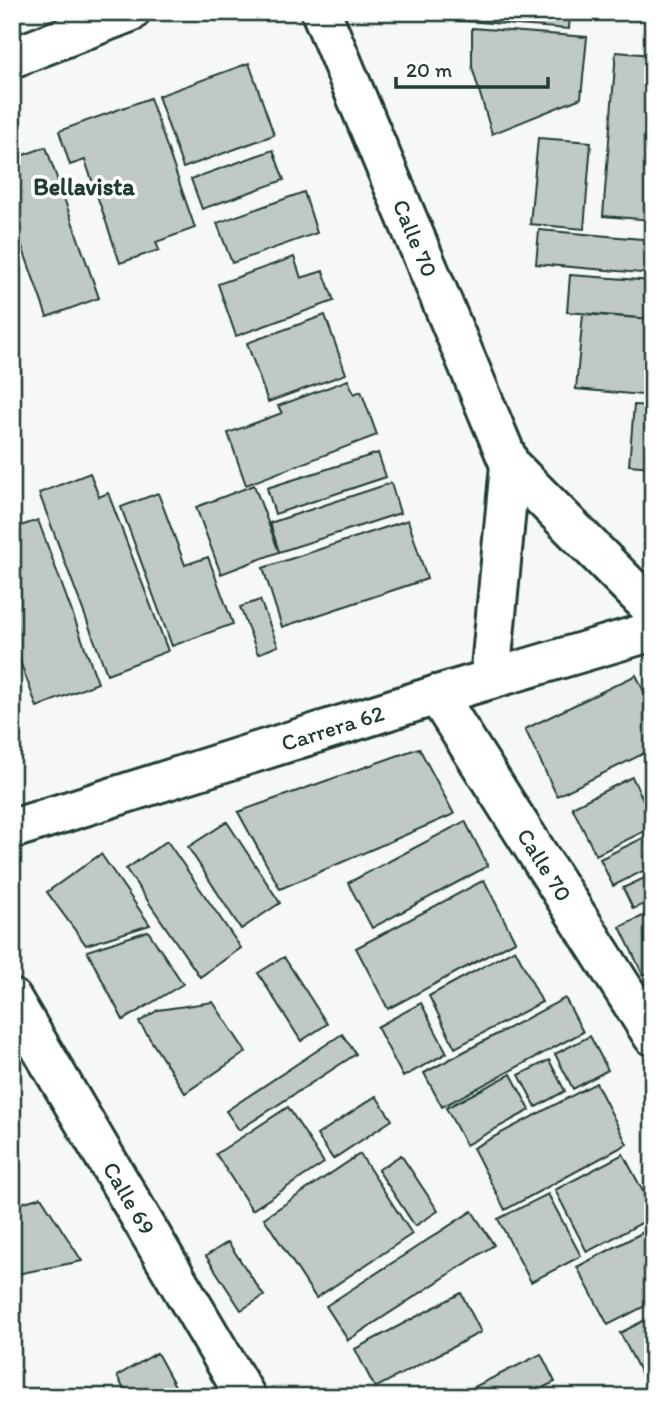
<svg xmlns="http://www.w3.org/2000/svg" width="665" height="1409" viewBox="0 0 665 1409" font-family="Itim,sans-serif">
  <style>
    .building { fill: #c0c9c6; stroke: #1f3d34; stroke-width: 2 }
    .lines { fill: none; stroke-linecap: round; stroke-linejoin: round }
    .minor-casing { stroke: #1f3d34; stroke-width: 44 }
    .minor { stroke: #fff; stroke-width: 38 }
    .labels { text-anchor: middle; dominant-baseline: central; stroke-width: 7; stroke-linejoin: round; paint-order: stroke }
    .street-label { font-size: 23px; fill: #1f3d34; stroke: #fff }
    .neighbourhood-label { font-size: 24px; font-weight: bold; fill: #1f3d34; stroke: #fff }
  </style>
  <rect width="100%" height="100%" fill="#f6f7f7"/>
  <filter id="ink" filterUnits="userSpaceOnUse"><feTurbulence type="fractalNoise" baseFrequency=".0143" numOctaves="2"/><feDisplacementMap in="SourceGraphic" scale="14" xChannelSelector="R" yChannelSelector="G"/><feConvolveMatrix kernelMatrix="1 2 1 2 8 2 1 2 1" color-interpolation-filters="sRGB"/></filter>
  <g filter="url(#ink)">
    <path class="building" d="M 441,12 L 570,12 L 569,29 L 440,19 Z
      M 472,28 L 587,37 L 581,98 L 492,134 L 472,67 Z
      M 616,52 L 653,55 L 653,220 L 603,216 Z
      M 249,63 L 274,135 L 183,168 L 158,96 Z
      M 150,98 L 195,228 L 156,242 L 159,250 L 120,263 L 85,160 L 70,165 L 59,131 Z
      M 538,138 L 591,142 L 584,229 L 530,224 Z
      M 46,147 L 99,298 L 47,317 L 12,218 L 12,159 Z
      M 273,150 L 284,180 L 202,209 L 191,179 Z
      M 304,192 L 317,233 L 232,263 L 217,223 Z
      M 539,230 L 653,240 L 653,274 L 536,264 Z
      M 294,257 L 301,278 L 323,271 L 334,301 L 236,336 L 218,284 Z
      M 570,275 L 653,281 L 653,319 L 567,312 Z
      M 583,314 L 653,319 L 653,396 L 576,389 Z
      M 325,315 L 346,374 L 268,402 L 247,343 Z
      M 12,347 L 21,372 L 12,375 Z
      M 348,380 L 354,394 L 361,391 L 377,435 L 246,485 L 228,433 L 282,413 L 278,406 Z
      M 634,405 L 653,406 L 653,467 L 629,465 Z
      M 378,453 L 386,477 L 275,514 L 267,488 Z
      M 90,473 L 99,497 L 108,493 L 168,651 L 107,674 L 39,493 Z
      M 391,483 L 400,513 L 279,552 L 270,523 Z
      M 254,485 L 279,552 L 221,574 L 196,507 Z
      M 158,493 L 185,565 L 208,557 L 233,624 L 172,646 L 121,507 Z
      M 38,520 L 98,683 L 37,707 L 12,640 L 12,529 Z
      M 408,520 L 427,579 L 282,627 L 263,568 Z
      M 260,600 L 278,646 L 258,654 L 240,607 Z
      M 636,675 L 653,710 L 653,749 L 557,796 L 525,729 Z
      M 419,748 L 454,814 L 280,889 L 238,812 Z
      M 632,777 L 653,819 L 653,827 L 596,855 L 572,807 Z
      M 465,821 L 488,866 L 372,928 L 348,883 Z
      M 227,822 L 280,903 L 241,929 L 188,847 Z
      M 649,835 L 653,844 L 653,866 L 613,886 L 600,859 Z
      M 167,841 L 241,948 L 200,977 L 126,869 Z
      M 101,854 L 150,925 L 86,945 L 47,892 Z
      M 653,874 L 653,900 L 633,909 L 623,888 Z
      M 484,880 L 515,941 L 388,1009 L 356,948 Z
      M 653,911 L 653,971 L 643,975 L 620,927 Z
      M 148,931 L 183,984 L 123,1020 L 87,951 Z
      M 515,949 L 542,1002 L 455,1048 L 429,996 Z
      M 284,957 L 327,1024 L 301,1041 L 258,973 Z
      M 565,998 L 583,1032 L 442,1107 L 424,1073 Z
      M 213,1002 L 246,1052 L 185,1093 L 139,1022 L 158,1010 Z
      M 421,1003 L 447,1053 L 403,1077 L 377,1027 Z
      M 342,1034 L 356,1054 L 239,1130 L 226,1111 Z
      M 590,1036 L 608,1070 L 573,1089 L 555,1054 Z
      M 549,1060 L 565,1091 L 536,1107 L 519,1075 Z
      M 511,1074 L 530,1110 L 466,1145 L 446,1108 Z
      M 596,1083 L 627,1144 L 505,1210 L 473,1148 Z
      M 376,1096 L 392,1120 L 333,1159 L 317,1135 Z
      M 288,1107 L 324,1163 L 252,1210 L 216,1154 Z
      M 360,1154 L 412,1234 L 316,1298 L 264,1218 Z
      M 623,1154 L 653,1210 L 653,1217 L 587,1252 L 555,1190 Z
      M 401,1155 L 438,1211 L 415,1226 L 378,1170 Z
      M 548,1194 L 581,1256 L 531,1282 L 498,1219 Z
      M 41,1197 L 82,1261 L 12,1275 L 12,1206 Z
      M 472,1211 L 494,1245 L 348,1340 L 326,1306 Z
      M 653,1227 L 653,1302 L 608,1325 L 577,1267 Z
      M 228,1242 L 264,1296 L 241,1310 L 206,1256 Z
      M 461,1293 L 481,1332 L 375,1388 L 355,1349 Z
      M 653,1316 L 653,1393 L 652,1394 L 620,1333 Z
      M 157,1353 L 181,1397 L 128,1397 L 117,1376 Z
      M 541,1354 L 555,1382 L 544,1387 L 543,1397 L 454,1397 Z"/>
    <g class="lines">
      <defs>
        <g id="minor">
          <path id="s1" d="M 321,12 L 510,465 L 653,610"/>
          <path d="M 12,58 L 130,12"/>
          <path d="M 490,679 L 510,465"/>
          <path id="s2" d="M 437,695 L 653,1036"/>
          <path id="s3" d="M 12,829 L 437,695 L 653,631"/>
          <path id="s4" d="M 12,999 L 246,1397"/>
        </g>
      </defs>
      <use href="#minor" class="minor-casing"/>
      <use href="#minor" class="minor"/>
    </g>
  </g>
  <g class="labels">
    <g class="street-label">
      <text stroke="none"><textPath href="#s1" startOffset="245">Calle 70</textPath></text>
      <text stroke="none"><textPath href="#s3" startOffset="336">Carrera 62</textPath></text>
      <text stroke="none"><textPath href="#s2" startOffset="201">Calle 70</textPath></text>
      <text stroke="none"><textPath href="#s4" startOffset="231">Calle 69</textPath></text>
    </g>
    <g class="neighbourhood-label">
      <text x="84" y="186">Bellavista</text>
    </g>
  </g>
  <rect width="665" height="1409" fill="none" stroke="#fff" stroke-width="42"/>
  <rect x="21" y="21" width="623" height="1367" fill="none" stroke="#1f3d34" stroke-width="2.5" filter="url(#ink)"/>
  <path d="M396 77v10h152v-10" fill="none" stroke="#1f3d34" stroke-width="3.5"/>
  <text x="406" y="77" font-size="21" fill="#1f3d34" stroke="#ffffff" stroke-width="5" paint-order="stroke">20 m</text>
</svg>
